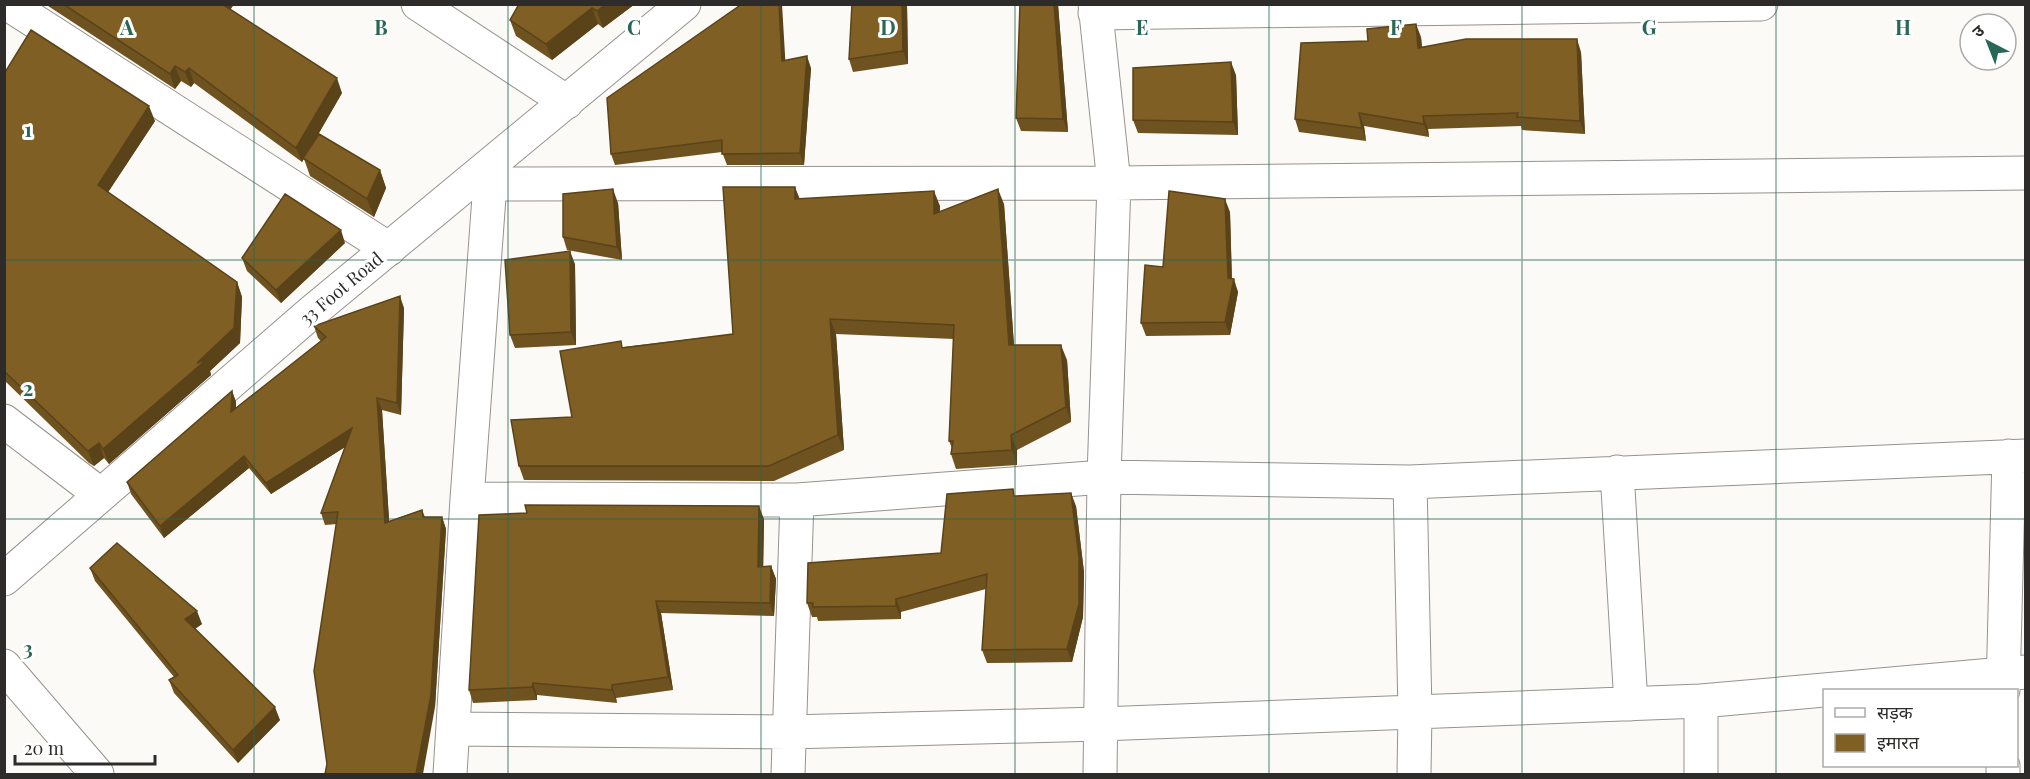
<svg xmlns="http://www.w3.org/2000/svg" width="2030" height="779" viewBox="0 0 2030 779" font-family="'Playfair Display','Noto Sans Devanagari',serif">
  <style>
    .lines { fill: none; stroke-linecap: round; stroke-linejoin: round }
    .minor-casing { stroke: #95928f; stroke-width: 35 }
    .minor { stroke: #fff; stroke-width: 33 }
    .wall { fill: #6e521f }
    .shaded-wall { fill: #5a4219 }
    .building { fill: #805f24; stroke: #5a4219; stroke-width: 1.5 }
    .grid { fill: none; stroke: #286856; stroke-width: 1.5; stroke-opacity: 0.55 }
    .labels { text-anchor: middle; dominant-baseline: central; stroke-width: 6; stroke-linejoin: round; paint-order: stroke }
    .street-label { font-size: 18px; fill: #2d2c2a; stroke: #fff }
    .grid-label { font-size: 20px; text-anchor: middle; font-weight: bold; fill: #286856; stroke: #fff; stroke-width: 6; stroke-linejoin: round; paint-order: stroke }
  </style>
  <rect width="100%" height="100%" fill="#fcfaf6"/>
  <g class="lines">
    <defs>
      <path id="minor" d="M 8,4 L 389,249
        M 418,4 L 567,102
        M 1095,4 L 1114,183 L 1104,477 L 1100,774
        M 1095,13 L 1761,4
        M 468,184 L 1114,183 L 2026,173
        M 4,421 L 101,495
        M 1617,472 L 1631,704
        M 1410,482 L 1415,712 L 1414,774
        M 467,499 L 490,183
        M 4,579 L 313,311 L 684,4
        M 4,666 L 97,774
        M 2003,690 L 2009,456
        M 1701,701 L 2026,672
        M 453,729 L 789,732 L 1100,724 L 1701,701 L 1701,774
        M 2003,766 L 2003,774
        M 450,774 L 467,499 L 797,500
        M 788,774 L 797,500 L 1104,477 L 1410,482 L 2026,456"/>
    </defs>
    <use href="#minor" class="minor-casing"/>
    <use href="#minor" class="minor"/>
  </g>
  <path class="wall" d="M 45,4 L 234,4 L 230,10 L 342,93 L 311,147 L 380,170 L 386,188 L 374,217 L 310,176 L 304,159 L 302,162 L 194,83 L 191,87 L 181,81 L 175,89 Z
    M 519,4 L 635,4 L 603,28 L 598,24 L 552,60 L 516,36 L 510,20 Z
    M 907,4 L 908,64 L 853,72 L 849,59 Z
    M 1020,4 L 1066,4 L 1058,5 L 1068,132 L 1021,131 L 1016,118 Z
    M 1421,37 L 1422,47 L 1581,52 L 1585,134 L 1522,130 L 1521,126 L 1428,129 L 1429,137 L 1364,126 L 1366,141 L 1299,132 L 1295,119 L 1368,41 Z
    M 785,60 L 811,68 L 804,165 L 727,165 L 722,152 L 615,165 L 611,154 Z
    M 4,74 L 155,121 L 108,192 L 237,282 L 242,297 L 240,343 L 210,371 L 211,375 L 109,464 L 104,458 L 94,466 L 89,463 L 4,380 Z
    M 1236,75 L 1238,135 L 1138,133 L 1133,120 Z
    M 800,199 L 940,206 L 940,212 L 1004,204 L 1014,345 L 1067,360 L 1071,422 L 1017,450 L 1017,465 L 956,469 L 951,454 L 952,448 L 949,441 L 954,339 L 836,334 L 844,450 L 774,481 L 524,480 L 519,466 L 572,417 L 623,347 L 733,334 Z
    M 618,203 L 622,260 L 567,250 L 563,237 Z
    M 1230,212 L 1232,279 L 1238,292 L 1230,335 L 1146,336 L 1141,323 L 1163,267 Z
    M 345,243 L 281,303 L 247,271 L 242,258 Z
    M 575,264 L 576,345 L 515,348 L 510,335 Z
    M 404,308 L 401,415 L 382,410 L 389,521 L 422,510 L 425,517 L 442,517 L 446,529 L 435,707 L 327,764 L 337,524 L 325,525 L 321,513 L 345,447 L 271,494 L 249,468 L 164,538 L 131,494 L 127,482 L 232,391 L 236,402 L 236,408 L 321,341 L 318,338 L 314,326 Z
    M 1016,496 L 1076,506 L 1084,572 L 1083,617 L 1072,662 L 987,663 L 982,650 L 986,589 L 901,612 L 901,619 L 818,621 L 817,617 L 812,617 L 807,603 L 941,553 Z
    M 764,519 L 763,567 L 771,566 L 776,579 L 774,616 L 661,613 L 673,690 L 616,698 L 617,703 L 537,695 L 537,700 L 473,703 L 469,690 Z
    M 90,568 L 202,624 L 195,629 L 280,720 L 238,763 L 174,693 L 169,680 L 174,677 L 95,581 Z"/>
  <path class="shaded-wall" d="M 220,4 L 234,4 L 225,18 Z
    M 606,4 L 635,4 L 603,28 L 597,11 Z
    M 779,4 L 782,4 L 786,72 L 782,61 Z
    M 902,4 L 907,4 L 908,64 L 903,51 Z
    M 1054,4 L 1058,4 L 1068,132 L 1063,119 Z
    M 592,8 L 598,24 L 552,60 L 546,44 Z
    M 1416,24 L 1421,37 L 1423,61 L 1418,48 Z
    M 1577,39 L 1581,52 L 1585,134 L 1580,121 Z
    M 807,56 L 811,68 L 804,165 L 800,153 Z
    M 1231,62 L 1236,75 L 1238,135 L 1233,122 Z
    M 175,66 L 181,81 L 175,89 L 170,74 Z
    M 189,68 L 194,83 L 191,87 L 185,72 Z
    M 337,78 L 342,93 L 302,162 L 296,148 Z
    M 149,106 L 155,121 L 103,200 L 98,185 Z
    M 1359,113 L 1364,126 L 1366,141 L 1362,128 Z
    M 1423,116 L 1428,129 L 1429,137 L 1424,124 Z
    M 380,170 L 386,188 L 374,217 L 367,199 Z
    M 795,187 L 801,202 L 795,199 Z
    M 613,189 L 618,203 L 622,260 L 617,247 Z
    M 998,189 L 1004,204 L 1015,360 L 1009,345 Z
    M 934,191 L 940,206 L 939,229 L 934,214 Z
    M 1225,199 L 1230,212 L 1232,286 L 1234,279 L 1238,292 L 1230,335 L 1225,322 L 1228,278 Z
    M 341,230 L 345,243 L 281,303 L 276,290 Z
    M 570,251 L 575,264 L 576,345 L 571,332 Z
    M 237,282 L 242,297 L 240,343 L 210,371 L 211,375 L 109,464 L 103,449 L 197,363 Z
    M 400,296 L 404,308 L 401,415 L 397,403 Z
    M 830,319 L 836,334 L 844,450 L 838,435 Z
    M 1061,345 L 1067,360 L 1071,422 L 1066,407 Z
    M 232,391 L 236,402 L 235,424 L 231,412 Z
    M 377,398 L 382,410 L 390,534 L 385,523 Z
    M 352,428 L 356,440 L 271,494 L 266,483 Z
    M 1011,435 L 1017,450 L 1017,465 L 1012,450 Z
    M 99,443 L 104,458 L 94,466 L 88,451 Z
    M 244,456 L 249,468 L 164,538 L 160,526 Z
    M 1071,493 L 1076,506 L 1084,572 L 1083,617 L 1072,662 L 1067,649 Z
    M 759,506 L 764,519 L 763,580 L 758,567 Z
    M 442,517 L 446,529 L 435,707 L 423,774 L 416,774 Z
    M 771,566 L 776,579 L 774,616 L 770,603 Z
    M 896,599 L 901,612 L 901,619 L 896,606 Z
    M 656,601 L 661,613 L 673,690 L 668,677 Z
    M 197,611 L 202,624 L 190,632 L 185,619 Z
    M 533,683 L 537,695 L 537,700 L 532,687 Z
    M 612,685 L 616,698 L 617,703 L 612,690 Z
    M 275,707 L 280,720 L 238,763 L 233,750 Z"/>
  <path class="building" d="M 63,4 L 222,4 L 337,78 L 296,148 L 189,68 L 185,72 L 175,66 L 170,74 Z
    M 519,4 L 606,4 L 597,11 L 592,8 L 546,44 L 510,20 Z
    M 742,4 L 779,4 L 782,61 L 807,56 L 800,153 L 722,154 L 722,140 L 611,154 L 607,98 Z
    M 852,4 L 902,4 L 903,51 L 849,59 Z
    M 1020,4 L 1054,4 L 1063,119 L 1016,118 Z
    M 1416,24 L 1418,48 L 1466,39 L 1577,39 L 1580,121 L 1517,117 L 1518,113 L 1423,116 L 1424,124 L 1359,113 L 1362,128 L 1295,119 L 1301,43 L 1368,41 L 1367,29 Z
    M 31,30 L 149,106 L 98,185 L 237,282 L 234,328 L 197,363 L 206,360 L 103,449 L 99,443 L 88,451 L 4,371 L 4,130 L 5,128 L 4,127 L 4,74 Z
    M 1231,62 L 1233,122 L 1133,120 L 1133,68 Z
    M 319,134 L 380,170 L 367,199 L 303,158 Z
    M 723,187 L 795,187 L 795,199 L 934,191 L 934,214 L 998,189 L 1009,345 L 1061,345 L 1066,407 L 1011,435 L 1012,450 L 951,454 L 953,441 L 949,441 L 954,325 L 830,319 L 838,435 L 769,466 L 519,466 L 511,420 L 572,417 L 560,351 L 621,341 L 622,348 L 733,334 Z
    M 613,189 L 617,247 L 563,237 L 563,194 Z
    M 1169,191 L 1225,199 L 1228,278 L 1234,279 L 1225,322 L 1141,323 L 1145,265 L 1163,267 Z
    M 285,194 L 341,230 L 276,290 L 242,258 Z
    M 570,251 L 571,332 L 510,335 L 505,260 Z
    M 400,296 L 397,403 L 377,398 L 385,523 L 422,510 L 423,517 L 442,517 L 431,695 L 416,774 L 325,774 L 327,764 L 314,671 L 338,512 L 321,513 L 352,428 L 266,483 L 244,456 L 160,526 L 127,482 L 232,391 L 231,412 L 326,337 L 314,326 Z
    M 1013,489 L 1014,496 L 1071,493 L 1079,558 L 1079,604 L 1067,649 L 982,650 L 987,574 L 896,599 L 896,606 L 813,607 L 813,603 L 807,603 L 808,563 L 941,553 L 947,494 Z
    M 525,505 L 759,506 L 758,567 L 771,566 L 770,603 L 656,601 L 668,677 L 612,685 L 612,690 L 533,683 L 532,687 L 469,690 L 479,515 L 527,513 Z
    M 117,543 L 197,611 L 185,619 L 275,707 L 233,750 L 169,680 L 178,675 L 90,568 Z"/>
  <path class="grid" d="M 254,4 L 254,774M 508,4 L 508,774M 761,4 L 761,774M 1015,4 L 1015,774M 1269,4 L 1269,774M 1522,4 L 1522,774M 1776,4 L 1776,774M 4,260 L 2026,260M 4,519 L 2026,519"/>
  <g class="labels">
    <g class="street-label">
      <text transform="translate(341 288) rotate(-40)">33 Foot Road</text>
    </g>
  </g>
  <g class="grid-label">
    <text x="127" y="35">A</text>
    <text x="381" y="35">B</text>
    <text x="634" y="35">C</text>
    <text x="888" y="35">D</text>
    <text x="1142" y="35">E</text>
    <text x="1396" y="35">F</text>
    <text x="1649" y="35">G</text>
    <text x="1903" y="35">H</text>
    <text x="28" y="137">1</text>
    <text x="28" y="396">2</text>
    <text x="28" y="656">3</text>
  </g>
  <rect width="2030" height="779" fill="none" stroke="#2d2c2a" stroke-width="12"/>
  <rect x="1823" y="689" width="195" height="78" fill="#ffffff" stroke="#ababaa" stroke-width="1.5"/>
  <rect x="1835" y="708" width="30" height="9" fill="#ffffff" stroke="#ababaa" stroke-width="1.5"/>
  <text x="1877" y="719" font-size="18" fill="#2d2c2a">सड़क</text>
  <rect x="1835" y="734" width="30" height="18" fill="#805f24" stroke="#ababaa" stroke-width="1.5"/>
  <text x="1877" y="749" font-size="18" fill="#2d2c2a">इमारत</text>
  <g transform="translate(1988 42) rotate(318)"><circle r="28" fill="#ffffff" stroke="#ababaa" stroke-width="1.5"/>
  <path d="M0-4.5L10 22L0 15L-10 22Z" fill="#286856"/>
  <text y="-9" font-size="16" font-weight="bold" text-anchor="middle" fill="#2d2c2a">उ</text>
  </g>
  <path d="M15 755v9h140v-9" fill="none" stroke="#2d2c2a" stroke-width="3"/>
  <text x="24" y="755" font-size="18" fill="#2d2c2a" stroke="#ffffff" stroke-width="4.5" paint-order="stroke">20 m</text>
</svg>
